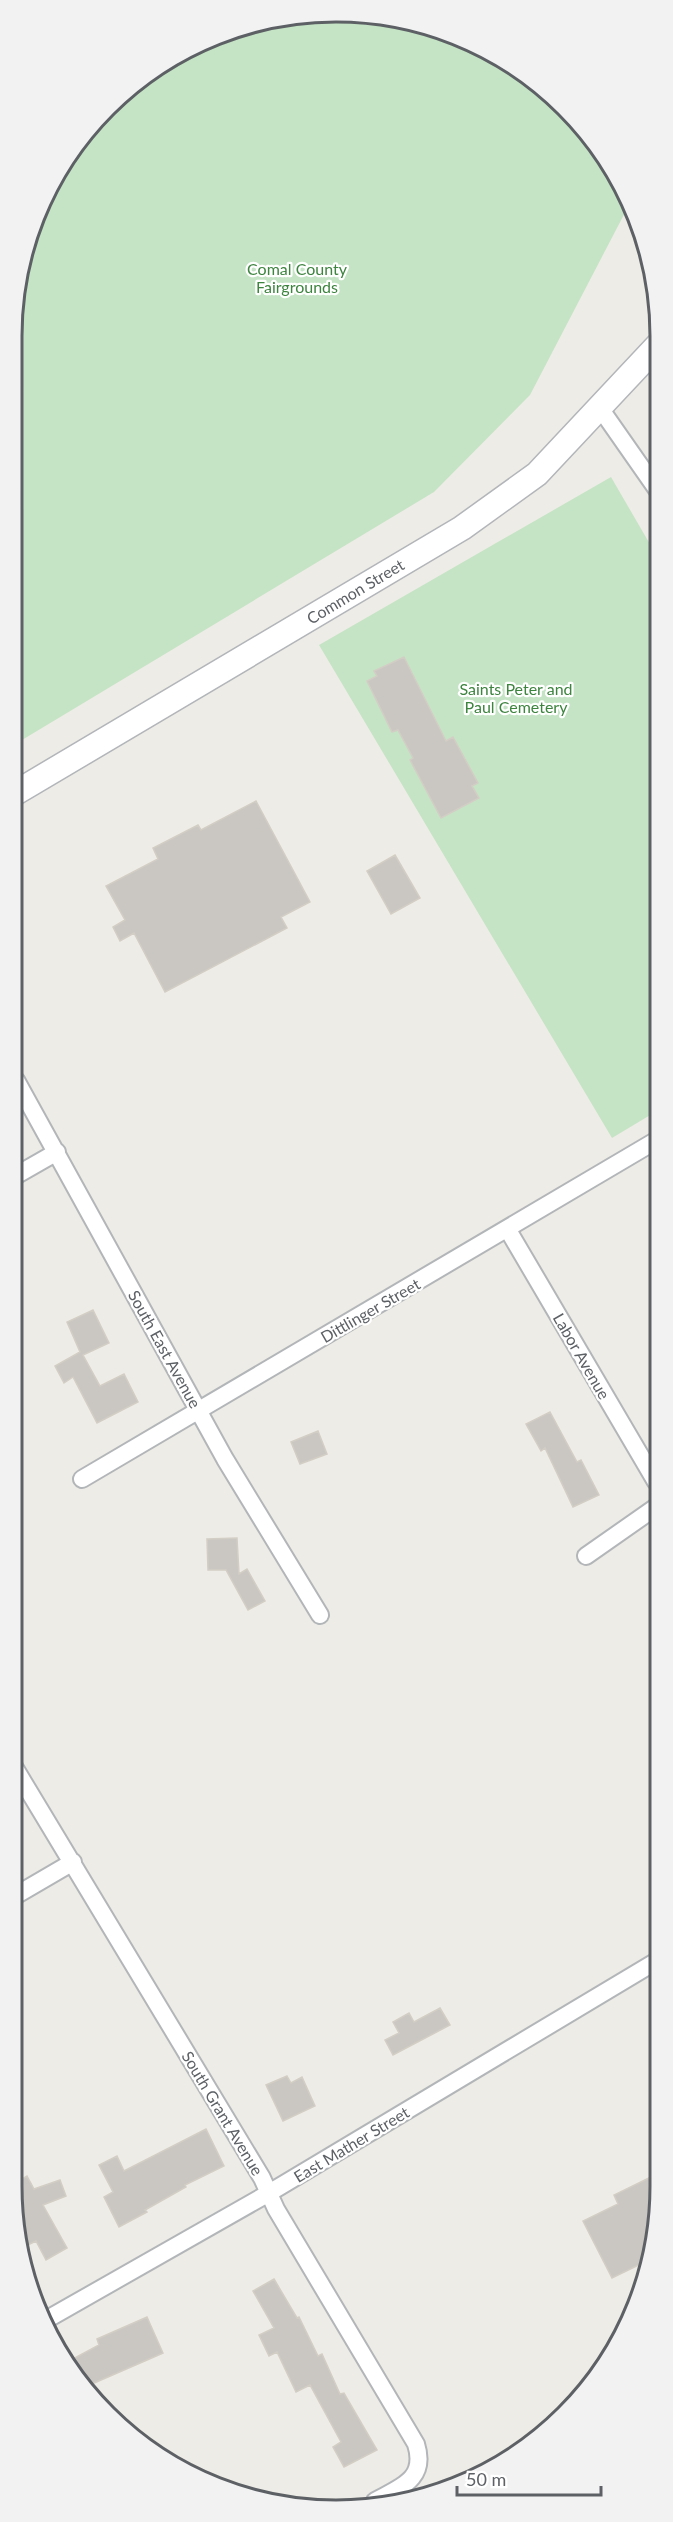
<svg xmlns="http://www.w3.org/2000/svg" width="673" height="2522" viewBox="0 0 673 2522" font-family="Lato,sans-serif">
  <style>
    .green { fill: #c5e4c5 }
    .building { fill: #cac7c2; stroke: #d3cec5; stroke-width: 1.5 }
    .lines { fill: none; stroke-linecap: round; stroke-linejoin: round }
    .minor-casing { stroke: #b3b6b9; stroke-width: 20 }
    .secondary-casing { stroke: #b2b5b9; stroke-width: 27 }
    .minor { stroke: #fff; stroke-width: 16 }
    .secondary { stroke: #fff; stroke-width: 24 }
    .labels { text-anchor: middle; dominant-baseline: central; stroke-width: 4.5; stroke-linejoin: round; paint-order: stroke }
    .park-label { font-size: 16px; fill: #3d843f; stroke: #fff }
    .street-label { font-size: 16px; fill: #5d6165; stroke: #fff }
    .rim { fill: none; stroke: #5d6165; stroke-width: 3 }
  </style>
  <rect width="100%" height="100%" fill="#eeece6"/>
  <path class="green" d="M 273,18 L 399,18 L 498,55 L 580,122 L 628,193 L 630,203 L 530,395 L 434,492 L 17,743 L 18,274 L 67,157 L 156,67 Z
    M 611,477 L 658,558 L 657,1111 L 612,1138 L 319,645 Z"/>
  <path class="building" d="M 404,657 L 446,741 L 453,737 L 478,783 L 472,786 L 479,798 L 441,818 L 410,760 L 413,758 L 398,730 L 392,732 L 367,681 L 377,676 L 374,671 Z
    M 256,801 L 310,902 L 281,917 L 287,928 L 165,992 L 134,933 L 120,941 L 113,927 L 125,920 L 106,886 L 158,859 L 153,848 L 198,825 L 201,830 Z
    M 395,855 L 420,898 L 391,914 L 367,871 Z
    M 93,1310 L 109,1343 L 83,1355 L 100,1386 L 124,1374 L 138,1402 L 97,1423 L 73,1377 L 64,1383 L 55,1366 L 80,1352 L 67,1322 Z
    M 550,1412 L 577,1462 L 581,1460 L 599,1495 L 573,1507 L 545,1448 L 541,1451 L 526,1424 Z
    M 318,1431 L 327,1454 L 300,1464 L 291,1442 Z
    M 237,1538 L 239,1574 L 247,1569 L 265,1601 L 248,1610 L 226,1570 L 208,1570 L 207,1539 Z
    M 440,2008 L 450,2025 L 393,2055 L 385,2040 L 399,2033 L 393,2022 L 409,2013 L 414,2022 Z
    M 287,2076 L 291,2083 L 302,2077 L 315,2106 L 283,2121 L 266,2085 Z
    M 206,2129 L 224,2166 L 185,2185 L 186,2187 L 145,2210 L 147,2212 L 119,2227 L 104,2197 L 113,2192 L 99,2165 L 117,2156 L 124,2171 Z
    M 655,2175 L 655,2248 L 651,2259 L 612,2278 L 583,2221 L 618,2204 L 614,2195 Z
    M 27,2176 L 34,2189 L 60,2180 L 66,2196 L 43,2205 L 67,2248 L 46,2260 L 36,2241 L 24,2247 L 12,2185 Z
    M 274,2279 L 297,2318 L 299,2317 L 318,2356 L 322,2354 L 340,2394 L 344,2393 L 377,2450 L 344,2467 L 333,2447 L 341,2442 L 310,2385 L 296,2392 L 277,2352 L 269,2356 L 259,2335 L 274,2328 L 253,2291 Z
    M 147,2317 L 163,2353 L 85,2387 L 69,2361 L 99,2345 L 97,2339 Z"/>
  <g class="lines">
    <defs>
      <path id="minor" d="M 600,408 L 658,491
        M 16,1080 L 225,1459 L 320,1615
        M 15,1176 L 57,1152
        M 508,1230 L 656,1482
        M 82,1479 L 657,1140
        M 586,1556 L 656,1507
        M 13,1765 L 262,2178 L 276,2209 L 416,2444 C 427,2479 401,2487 375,2501
        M 13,1897 L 73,1862
        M 44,2321 L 269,2193 L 655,1962"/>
      <path id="secondary" d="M 17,792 L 462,528 L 537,474 L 658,345"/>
    </defs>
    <use href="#minor" class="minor-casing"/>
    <use href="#secondary" class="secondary-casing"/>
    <use href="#minor" class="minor"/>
    <use href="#secondary" class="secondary"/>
  </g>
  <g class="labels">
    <g class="park-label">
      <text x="297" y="268">Comal County<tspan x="297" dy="18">Fairgrounds</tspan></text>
      <text x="516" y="688">Saints Peter and<tspan x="516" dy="18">Paul Cemetery</tspan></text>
    </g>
    <g class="street-label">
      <text transform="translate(355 591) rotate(-31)">Common Street</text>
      <text transform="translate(370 1310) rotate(-30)">Dittlinger Street</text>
      <text transform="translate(165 1349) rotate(61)">South East Avenue</text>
      <text transform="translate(582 1356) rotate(60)">Labor Avenue</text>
      <text transform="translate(223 2113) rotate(59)">South Grant Avenue</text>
      <text transform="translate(351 2144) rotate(-31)">East Mather Street</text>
    </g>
  </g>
  <path d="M0 0H673V2522H0ZM336 22H336A314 314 0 0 1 650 336V2186A314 314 0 0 1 336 2500H336A314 314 0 0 1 22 2186V336A314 314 0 0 1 336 22Z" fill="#f2f2f3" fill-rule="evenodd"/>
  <path class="rim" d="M336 22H336A314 314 0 0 1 650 336V2186A314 314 0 0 1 336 2500H336A314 314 0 0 1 22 2186V336A314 314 0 0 1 336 22Z"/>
  <path d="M457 2486v9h144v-9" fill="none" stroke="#5d6165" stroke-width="3"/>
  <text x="466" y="2486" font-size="18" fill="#5d6165" stroke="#ffffff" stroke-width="4.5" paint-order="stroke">50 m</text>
</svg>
